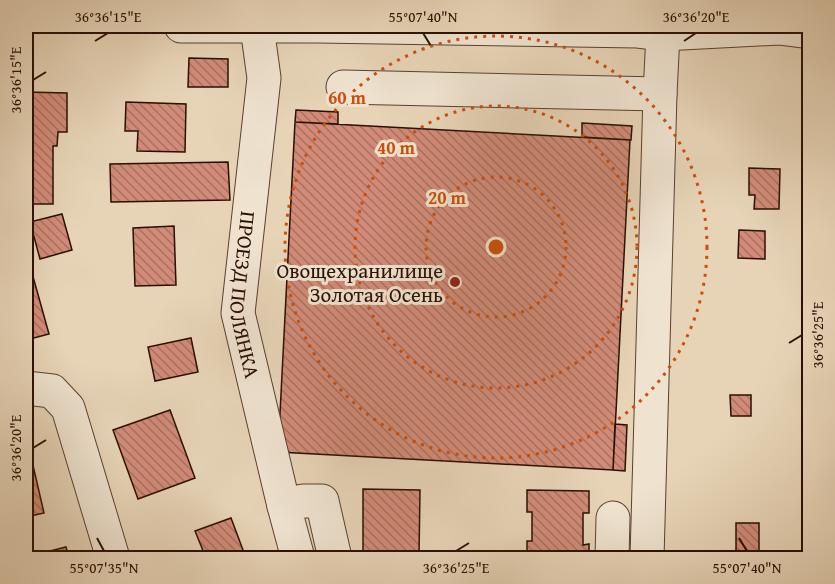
<svg xmlns="http://www.w3.org/2000/svg" width="835" height="584" viewBox="0 0 835 584" font-family="'Gentium Book Plus',serif">
  <style>
    .building { fill: url(#building-back-hatch); stroke: #2a0f01; stroke-width: 1.5 }
    .lines { fill: none; stroke-linecap: round; stroke-linejoin: round }
    .minor-casing { stroke: #59402e; stroke-width: 35 }
    .minor { stroke: #efe3d0; stroke-width: 33 }
    .ticks { fill: none; stroke: #2a0f01; stroke-width: 2 }
    .ring { fill: none; stroke: #cc4e0a; stroke-width: 3; stroke-dasharray: 3 6 }
    .poi-dot { fill: #8f2418; stroke: #efe3d0; stroke-width: 2 }
    .labels { text-anchor: middle; dominant-baseline: central; stroke-width: 6; stroke-linejoin: round; paint-order: stroke }
    .poi-label { font-size: 21px; fill: #2a0f01; stroke: #efe3d0; text-anchor: end }
    .street-label { font-size: 21px; fill: #2a0f01; stroke: #efe3d0 }
    .centre { fill: #cc4e0a; stroke: #efe3d0; stroke-width: 3 }
    .ring-label { font-size: 18px; text-anchor: middle; font-weight: bold; fill: #cc4e0a; stroke: #efe3d0; stroke-width: 6; stroke-linejoin: round; paint-order: stroke }
    .neatline { fill: none; stroke: #2a0f01; stroke-width: 2 }
    .ticks-label { font-size: 15px; text-anchor: middle; fill: #2a0f01 }
  </style>
  <defs>
    <pattern id="building-back-hatch" width="6" height="6" patternUnits="userSpaceOnUse" patternTransform="scale(1.5)"><rect width="6" height="6" fill="#d18b78"/><path d="M-1 5l2 2M0 0l6 6M5-1l2 2" fill="none" stroke="#aa7060"/></pattern>
  </defs>
  <rect width="100%" height="100%" fill="#e7d4b7"/>
  <filter id="stains"><feTurbulence type="fractalNoise" baseFrequency=".00333" numOctaves="4"/><feColorMatrix values="0 0 0 0 .2 0 0 0 0 .09 0 0 0 0 .02 0 0 0 .5 -.17"/></filter>
  <radialGradient id="worn" r=".72"><stop offset=".6" stop-color="#630" stop-opacity="0"/><stop offset="1" stop-color="#630" stop-opacity=".3"/></radialGradient>
  <path class="building" d="M 189,58 L 228,59 L 228,87 L 188,87 Z
    M 26,92 L 67,93 L 67,132 L 58,132 L 57,146 L 53,146 L 53,204 L 26,204 Z
    M 126,102 L 186,104 L 185,152 L 137,151 L 138,131 L 125,131 Z
    M 296,110 L 338,112 L 338,124 L 295,122 Z
    M 295,122 L 631,140 L 630,140 L 613,470 L 278,452 Z
    M 582,123 L 632,126 L 631,140 L 582,137 Z
    M 228,162 L 230,200 L 111,202 L 110,164 Z
    M 749,168 L 780,169 L 779,209 L 754,209 L 755,195 L 749,195 Z
    M 62,214 L 72,250 L 40,259 L 30,222 Z
    M 174,226 L 176,285 L 135,286 L 133,228 Z
    M 739,230 L 765,231 L 765,259 L 738,258 Z
    M 32,273 L 49,334 L 26,340 L 26,275 Z
    M 191,338 L 198,372 L 155,381 L 148,347 Z
    M 730,395 L 751,395 L 751,416 L 731,416 Z
    M 170,410 L 195,478 L 138,499 L 113,430 Z
    M 615,424 L 627,425 L 625,471 L 613,470 Z
    M 32,461 L 44,513 L 26,517 L 26,463 Z
    M 363,489 L 420,490 L 419,555 L 441,555 L 441,558 L 363,558 Z
    M 527,490 L 589,491 L 589,513 L 583,513 L 583,545 L 589,544 L 589,558 L 527,558 L 527,541 L 532,541 L 532,512 L 527,512 Z
    M 231,518 L 246,558 L 206,558 L 195,531 Z
    M 736,523 L 759,523 L 759,557 L 736,556 Z
    M 66,547 L 69,558 L 26,558 L 26,557 Z"/>
  <g class="lines">
    <defs>
      <g id="minor">
        <path d="M 181,26 L 317,26 L 638,31 L 663,34 L 779,28 L 810,32"/>
        <path id="s1" d="M 257,27 L 264,78 L 238,313 L 284,506 L 298,558"/>
        <path d="M 343,87 L 660,94"/>
        <path d="M 26,388 L 52,391 L 68,408 L 113,558"/>
        <path d="M 284,506 L 303,501 L 322,501 L 335,558"/>
        <path d="M 612,558 L 613,518"/>
        <path d="M 647,558 L 660,94 L 663,34"/>
      </g>
    </defs>
    <use href="#minor" class="minor-casing"/>
    <use href="#minor" class="minor"/>
  </g>
  <path class="ticks" d="M 423,33 L 431,46M 95,41 L 108,33M 684,41 L 696,33M 33,80 L 46,72M 789,343 L 802,335M 33,448 L 46,440M 97,538 L 104,551M 739,538 L 747,551M 456,551 L 469,543"/>
  <g class="ring">
    <circle cx="496" cy="247" r="70"/>
    <circle cx="496" cy="247" r="141"/>
    <circle cx="496" cy="247" r="211"/>
  </g>
  <circle class="poi-dot" cx="455" cy="282" r="6"/>
  <g class="labels">
    <g class="poi-label">
      <text x="443" y="270">Овощехранилище<tspan x="443" dy="24">Золотая Осень</tspan></text>
    </g>
    <g class="street-label">
      <text stroke="none"><textPath href="#s1" startOffset="270">ПРОЕЗД ПОЛЯНКА</textPath></text>
    </g>
  </g>
  <circle cx="496" cy="247" r="9" class="centre"/>
  <g class="ring-label">
    <text x="347" y="104">60 m</text>
    <text x="396" y="154">40 m</text>
    <text x="447" y="204">20 m</text>
  </g>
  <rect width="835" height="584" fill="none" stroke="#e7d4b7" stroke-width="66"/>
  <rect x="33" y="33" width="769" height="518" class="neatline"/>
  <g class="ticks-label">
    <text x="108" y="22">36°36'15"E</text>
    <text x="423" y="22">55°07'40"N</text>
    <text x="696" y="22">36°36'20"E</text>
    <text transform="translate(16 80) rotate(-90)" y="5">36°36'15"E</text>
    <text transform="translate(818 335) rotate(-90)" y="5">36°36'25"E</text>
    <text transform="translate(16 448) rotate(-90)" y="5">36°36'20"E</text>
    <text x="104" y="573">55°07'35"N</text>
    <text x="456" y="573">36°36'25"E</text>
    <text x="747" y="573">55°07'40"N</text>
  </g>
  <rect width="100%" height="100%" filter="url(#stains)"/>
  <rect width="100%" height="100%" fill="url(#worn)"/>
</svg>
